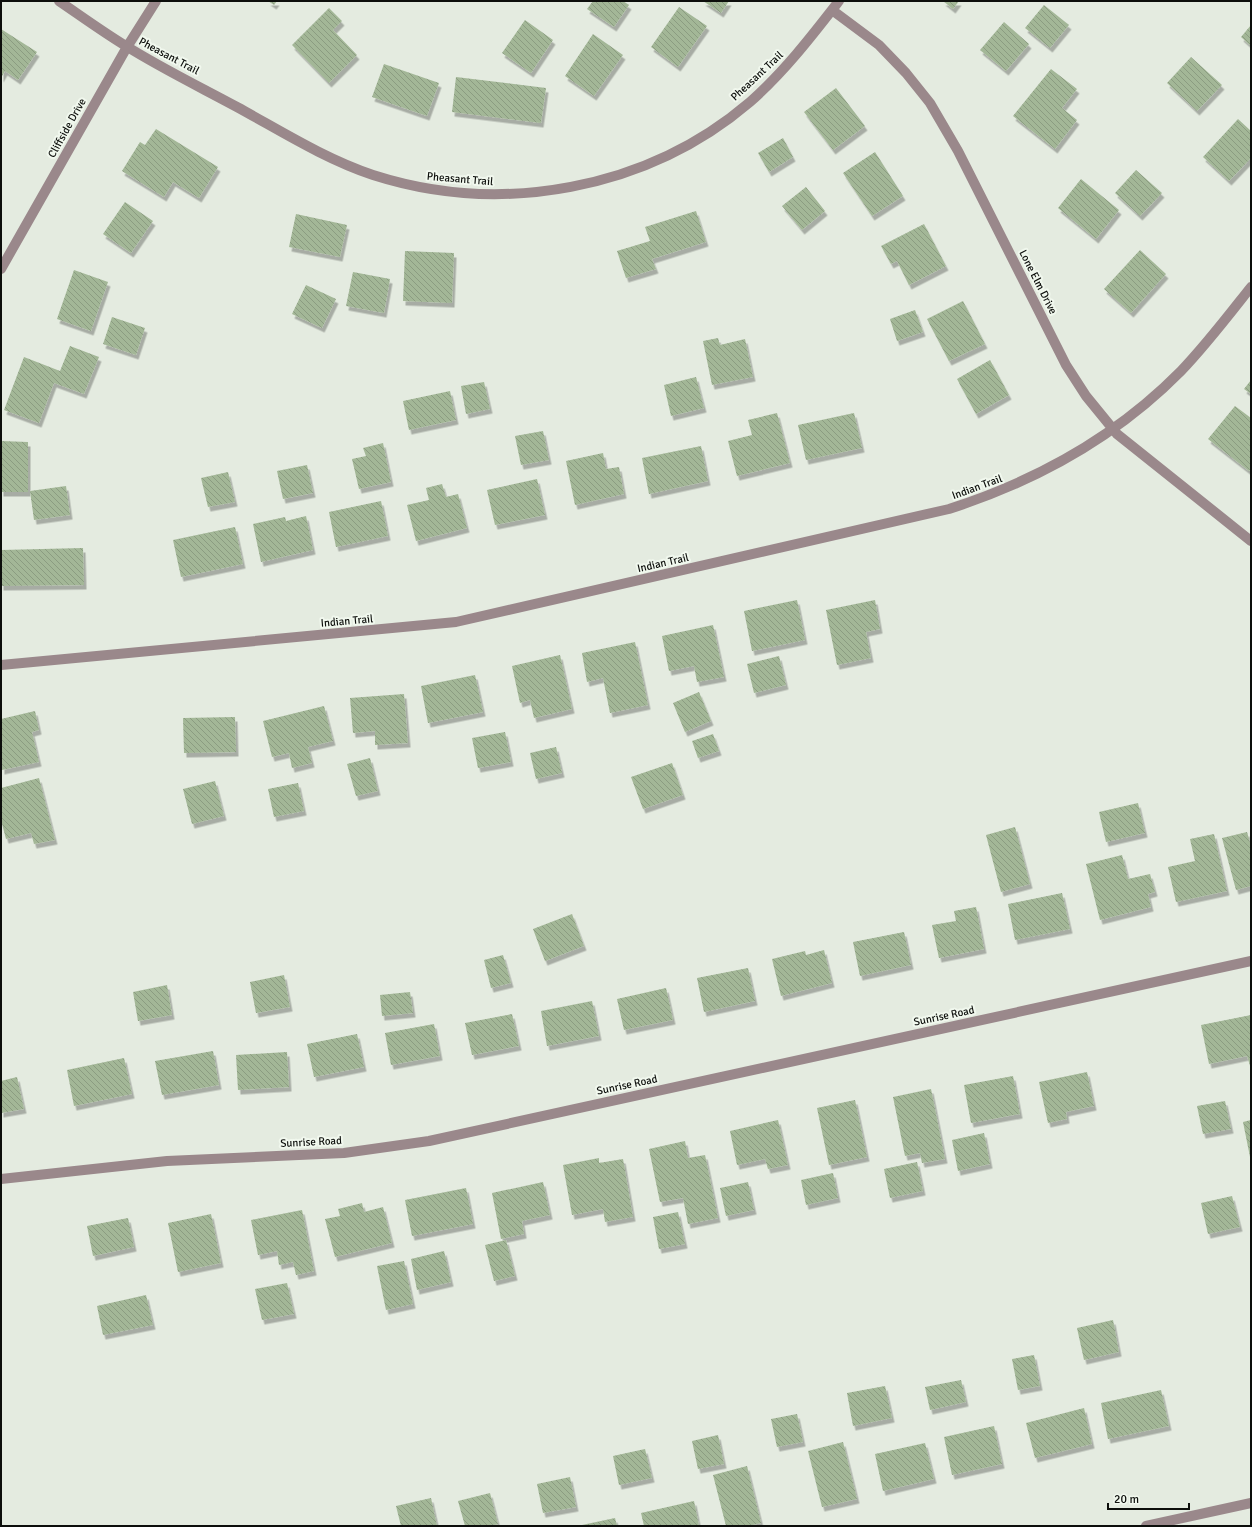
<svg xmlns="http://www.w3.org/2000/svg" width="1252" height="1527" viewBox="0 0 1252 1527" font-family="Signika,sans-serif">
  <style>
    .building { fill: url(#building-back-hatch); filter: url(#shadow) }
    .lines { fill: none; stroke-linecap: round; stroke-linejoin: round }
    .minor { stroke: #9a888b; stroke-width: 10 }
    .labels { text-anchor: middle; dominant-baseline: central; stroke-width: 4; stroke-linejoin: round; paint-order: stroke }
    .street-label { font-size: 11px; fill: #0c0e0b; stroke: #f1f8ee }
  </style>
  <defs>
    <pattern id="building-back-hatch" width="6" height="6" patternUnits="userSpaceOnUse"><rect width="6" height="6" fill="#a3b797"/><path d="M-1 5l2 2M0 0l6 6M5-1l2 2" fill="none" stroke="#8b9c81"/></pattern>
    <filter id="shadow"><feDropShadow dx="2.5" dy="4.5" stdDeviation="0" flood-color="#0004"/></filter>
  </defs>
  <rect width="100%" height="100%" fill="#e4ebe0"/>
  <path class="building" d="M 268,1 L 277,1 L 274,5 Z
    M 593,1 L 623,1 L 629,5 L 614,27 L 587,9 Z
    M 703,1 L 729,1 L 721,13 Z
    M 943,1 L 959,1 L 953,9 Z
    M 1044,5 L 1069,25 L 1050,48 L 1025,28 Z
    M 679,7 L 707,26 L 678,67 L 651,47 Z
    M 329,8 L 342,21 L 333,30 L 357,55 L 329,83 L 292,45 Z
    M 525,20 L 553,40 L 531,73 L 502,53 Z
    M 1004,22 L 1029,44 L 1006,71 L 980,50 Z
    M 1251,25 L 1251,46 L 1241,37 Z
    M 1,29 L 37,52 L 18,80 L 5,71 L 1,78 Z
    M 593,34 L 623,55 L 594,96 L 565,76 Z
    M 1191,57 L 1222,85 L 1197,111 L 1167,83 Z
    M 384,64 L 439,83 L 427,116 L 372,97 Z
    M 1051,69 L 1077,89 L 1062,108 L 1077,120 L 1055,149 L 1013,116 Z
    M 456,77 L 546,88 L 541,123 L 452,112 Z
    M 836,88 L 865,126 L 833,150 L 804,112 Z
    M 1238,119 L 1251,131 L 1251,158 L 1229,181 L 1203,157 Z
    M 156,129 L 218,167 L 199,198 L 173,182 L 164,197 L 122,171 L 140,142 L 145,145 Z
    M 783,138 L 793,157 L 769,172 L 758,153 Z
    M 875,152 L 903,196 L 872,216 L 843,173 Z
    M 1136,170 L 1162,193 L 1140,216 L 1115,193 Z
    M 1081,179 L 1119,210 L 1096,239 L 1058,208 Z
    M 806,187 L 825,211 L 802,230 L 782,206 Z
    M 125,202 L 153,221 L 131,253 L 103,234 Z
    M 696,211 L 706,242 L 652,259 L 656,269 L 626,278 L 617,251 L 650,241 L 645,227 Z
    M 296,214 L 347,225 L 340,257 L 289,247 Z
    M 924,224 L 946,266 L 909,285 L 897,261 L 891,264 L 881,246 Z
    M 1140,250 L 1166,274 L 1131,313 L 1104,289 Z
    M 405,251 L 454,253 L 452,303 L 403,301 Z
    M 74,270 L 108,282 L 91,331 L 57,319 Z
    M 353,272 L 390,279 L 384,313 L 346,306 Z
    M 306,285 L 336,299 L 322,328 L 292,314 Z
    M 963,301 L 985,344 L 949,361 L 927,319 Z
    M 915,310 L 923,332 L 897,341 L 890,319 Z
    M 112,317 L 145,328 L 136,355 L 103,344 Z
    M 718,338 L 720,345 L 745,339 L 753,377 L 712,385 L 703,341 Z
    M 70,346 L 99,357 L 84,394 L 54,383 L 39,423 L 4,410 L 24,357 L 60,371 Z
    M 990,360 L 1009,395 L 976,414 L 957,379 Z
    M 696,377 L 704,408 L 671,416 L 664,385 Z
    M 1251,380 L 1251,394 L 1244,389 Z
    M 484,382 L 490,409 L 466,414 L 461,386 Z
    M 450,391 L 456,420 L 409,430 L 403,401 Z
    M 1235,406 L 1251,418 L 1251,468 L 1249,471 L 1208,439 Z
    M 777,413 L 790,463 L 737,476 L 728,441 L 752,435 L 748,420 Z
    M 854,413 L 862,448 L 806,460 L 798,425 Z
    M 543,431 L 549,460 L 521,465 L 515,436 Z
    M 1,441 L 28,442 L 28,492 L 1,492 Z
    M 383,443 L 391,482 L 359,489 L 352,459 L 366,456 L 363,448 Z
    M 701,446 L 708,481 L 649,494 L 642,458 Z
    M 603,453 L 606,469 L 619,467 L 624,494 L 575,505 L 566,461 Z
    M 307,465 L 313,493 L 283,499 L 277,471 Z
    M 228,472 L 235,502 L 208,507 L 201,478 Z
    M 537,479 L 545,515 L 495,525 L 487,490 Z
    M 442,484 L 446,497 L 458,494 L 467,528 L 416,541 L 407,505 L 429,500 L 426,488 Z
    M 66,486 L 70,515 L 34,520 L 30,491 Z
    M 381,501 L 388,536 L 336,547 L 329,512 Z
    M 306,516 L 313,550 L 261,562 L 253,524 L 285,517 L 286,521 Z
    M 235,527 L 243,564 L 181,577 L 173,540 Z
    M 83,548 L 84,585 L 1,586 L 1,550 Z
    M 797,600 L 805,640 L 752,651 L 744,611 Z
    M 875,600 L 880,629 L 866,632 L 871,658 L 837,665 L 826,610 Z
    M 713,625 L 724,677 L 697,682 L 694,666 L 669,671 L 662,636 Z
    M 635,642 L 648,705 L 610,713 L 603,678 L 587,682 L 582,653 Z
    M 560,655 L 572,709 L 534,718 L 530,700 L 520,703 L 512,666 Z
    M 779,656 L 786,685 L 754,693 L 747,664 Z
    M 475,675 L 483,712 L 428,723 L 421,686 Z
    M 699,692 L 711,721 L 685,732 L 673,703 Z
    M 404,694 L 408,743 L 375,745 L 375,731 L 353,733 L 350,698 Z
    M 324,706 L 333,741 L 308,747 L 312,763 L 292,768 L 289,753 L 272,757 L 263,721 Z
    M 35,711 L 39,730 L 32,732 L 39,762 L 2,770 L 1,719 Z
    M 235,717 L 236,752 L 184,753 L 183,718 Z
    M 505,732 L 511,762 L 478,768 L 472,738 Z
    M 713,734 L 719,751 L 698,758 L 692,741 Z
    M 556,747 L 562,773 L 536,779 L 530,753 Z
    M 370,758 L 378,791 L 356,796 L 347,764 Z
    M 672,763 L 683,795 L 643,809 L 631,777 Z
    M 39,778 L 55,840 L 34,844 L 31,833 L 6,839 L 1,820 L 1,788 Z
    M 215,781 L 224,816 L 192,824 L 183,789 Z
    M 298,783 L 304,811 L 274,817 L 268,789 Z
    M 1138,803 L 1145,833 L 1106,842 L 1099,812 Z
    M 1015,827 L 1030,884 L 1001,892 L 986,835 Z
    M 1247,832 L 1251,846 L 1251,886 L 1236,890 L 1222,838 Z
    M 1214,834 L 1227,891 L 1176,902 L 1168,867 L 1195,861 L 1190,839 Z
    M 1122,855 L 1128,879 L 1150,874 L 1155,892 L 1148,894 L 1151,907 L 1100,920 L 1086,864 Z
    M 1062,893 L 1070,929 L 1015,940 L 1008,904 Z
    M 976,907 L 984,949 L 939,958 L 932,925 L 956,921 L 954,911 Z
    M 572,914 L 584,946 L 545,961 L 533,929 Z
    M 904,932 L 911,965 L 860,976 L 853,942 Z
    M 824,950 L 832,983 L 781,996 L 772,959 L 805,951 L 806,955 Z
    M 503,955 L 511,983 L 491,988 L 484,960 Z
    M 748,968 L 755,1001 L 704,1012 L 697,978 Z
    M 284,975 L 290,1007 L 256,1013 L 250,982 Z
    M 167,985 L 172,1015 L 138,1021 L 133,992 Z
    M 666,988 L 673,1020 L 624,1030 L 617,999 Z
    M 410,992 L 413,1013 L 382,1016 L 380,995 Z
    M 592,1001 L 599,1036 L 547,1046 L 541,1011 Z
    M 512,1014 L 519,1046 L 472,1055 L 465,1023 Z
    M 1251,1015 L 1251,1069 L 1247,1056 L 1209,1064 L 1201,1025 Z
    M 434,1024 L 440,1056 L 391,1065 L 385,1033 Z
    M 357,1034 L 364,1067 L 314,1077 L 307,1044 Z
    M 213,1051 L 219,1085 L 162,1095 L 155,1061 Z
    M 287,1052 L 289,1087 L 238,1090 L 236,1055 Z
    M 124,1058 L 132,1094 L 74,1106 L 67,1070 Z
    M 1087,1072 L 1094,1106 L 1066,1112 L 1067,1119 L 1048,1123 L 1039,1082 Z
    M 1013,1076 L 1020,1114 L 971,1123 L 964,1085 Z
    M 17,1077 L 24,1109 L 1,1113 L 1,1081 Z
    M 931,1089 L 945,1159 L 922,1163 L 920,1153 L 905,1156 L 893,1097 Z
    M 855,1100 L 867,1157 L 829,1165 L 817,1108 Z
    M 1225,1101 L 1231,1129 L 1203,1134 L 1197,1106 Z
    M 778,1120 L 788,1165 L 768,1169 L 765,1159 L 737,1165 L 730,1131 Z
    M 1251,1120 L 1251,1157 L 1250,1157 L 1243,1122 Z
    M 984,1133 L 990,1164 L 958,1171 L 952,1140 Z
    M 685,1141 L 688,1158 L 705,1155 L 718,1218 L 688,1224 L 683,1198 L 660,1202 L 649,1149 Z
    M 599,1158 L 599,1163 L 623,1159 L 633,1217 L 605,1222 L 603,1209 L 572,1215 L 563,1165 Z
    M 917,1162 L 923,1191 L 890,1198 L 884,1169 Z
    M 833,1173 L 838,1198 L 806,1205 L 801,1180 Z
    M 543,1182 L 550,1215 L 522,1221 L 524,1234 L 501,1239 L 492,1193 Z
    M 748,1182 L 754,1210 L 726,1216 L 720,1188 Z
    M 466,1188 L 473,1224 L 412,1236 L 405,1200 Z
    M 1232,1196 L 1240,1227 L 1208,1234 L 1201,1203 Z
    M 362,1203 L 364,1212 L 383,1207 L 392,1243 L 335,1257 L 325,1219 L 340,1216 L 338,1209 Z
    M 302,1210 L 314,1271 L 296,1275 L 293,1262 L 279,1265 L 277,1251 L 258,1255 L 251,1220 Z
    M 678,1212 L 685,1244 L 659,1249 L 653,1217 Z
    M 211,1214 L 221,1263 L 178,1272 L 168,1223 Z
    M 128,1218 L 134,1247 L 93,1256 L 87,1226 Z
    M 506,1240 L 515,1276 L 494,1281 L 485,1245 Z
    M 444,1251 L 451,1282 L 417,1290 L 411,1259 Z
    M 404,1261 L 413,1304 L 386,1310 L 377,1266 Z
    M 287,1283 L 294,1314 L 262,1320 L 255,1289 Z
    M 146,1295 L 153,1325 L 103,1335 L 97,1306 Z
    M 1113,1320 L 1119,1352 L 1084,1360 L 1077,1328 Z
    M 1034,1355 L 1040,1386 L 1018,1390 L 1012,1359 Z
    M 961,1380 L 966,1402 L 930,1410 L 925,1387 Z
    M 885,1386 L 892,1418 L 853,1426 L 847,1393 Z
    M 1161,1390 L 1169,1426 L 1108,1439 L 1101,1403 Z
    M 1084,1408 L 1092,1444 L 1035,1458 L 1026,1423 Z
    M 797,1414 L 803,1442 L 777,1447 L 771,1419 Z
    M 994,1426 L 1002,1464 L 952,1475 L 944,1437 Z
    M 718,1435 L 724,1464 L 698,1469 L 692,1441 Z
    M 843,1442 L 857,1499 L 822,1507 L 808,1451 Z
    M 925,1443 L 934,1479 L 883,1491 L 875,1454 Z
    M 645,1449 L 652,1478 L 619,1485 L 613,1456 Z
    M 747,1466 L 761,1523 L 748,1526 L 726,1526 L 713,1475 Z
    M 570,1477 L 576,1507 L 543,1513 L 537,1484 Z
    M 490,1493 L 498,1524 L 489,1526 L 465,1526 L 458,1501 Z
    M 431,1498 L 437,1526 L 401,1526 L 396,1506 Z
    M 694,1501 L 699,1526 L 644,1526 L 641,1513 Z
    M 615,1518 L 617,1526 L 582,1526 L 582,1525 Z"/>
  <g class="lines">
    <path class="minor" d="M 59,1 C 81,16 103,32 126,46 C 161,68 200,87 237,107 C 281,131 325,159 373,175 C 501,216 647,190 750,102 C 784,72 811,37 839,1
      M 832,10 L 879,45 L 906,73 L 930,103 L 958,151 L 1066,365 L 1086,396 L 1117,434 L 1251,541
      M 1,269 L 127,47 L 156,1
      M 1,665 L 456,622 L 949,509 C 1036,481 1116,437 1181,371 C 1206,345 1228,316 1251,287
      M 1,1179 L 167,1161 L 344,1153 L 429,1141 L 1251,961
      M 1146,1526 L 1251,1503"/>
  </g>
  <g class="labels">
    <g class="street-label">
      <text transform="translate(169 56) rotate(28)">Pheasant Trail</text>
      <text transform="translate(757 76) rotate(-43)">Pheasant Trail</text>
      <text transform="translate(67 128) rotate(-61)">Cliffside Drive</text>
      <text transform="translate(460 179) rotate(5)">Pheasant Trail</text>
      <text transform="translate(1038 282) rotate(63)">Lone Elm Drive</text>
      <text transform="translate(977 487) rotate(-20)">Indian Trail</text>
      <text transform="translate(663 563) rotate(-13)">Indian Trail</text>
      <text transform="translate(347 621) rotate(-5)">Indian Trail</text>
      <text transform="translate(944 1016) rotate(-12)">Sunrise Road</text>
      <text transform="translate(627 1085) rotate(-12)">Sunrise Road</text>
      <text transform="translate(311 1142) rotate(-3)">Sunrise Road</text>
    </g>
  </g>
  <rect width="1252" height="1527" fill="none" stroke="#0c0e0b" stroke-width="4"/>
  <path d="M1108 1503v6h81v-6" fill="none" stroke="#0c0e0b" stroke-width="2"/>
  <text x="1114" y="1503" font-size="12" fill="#0c0e0b" stroke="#f1f8ee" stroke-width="3" paint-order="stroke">20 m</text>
</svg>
